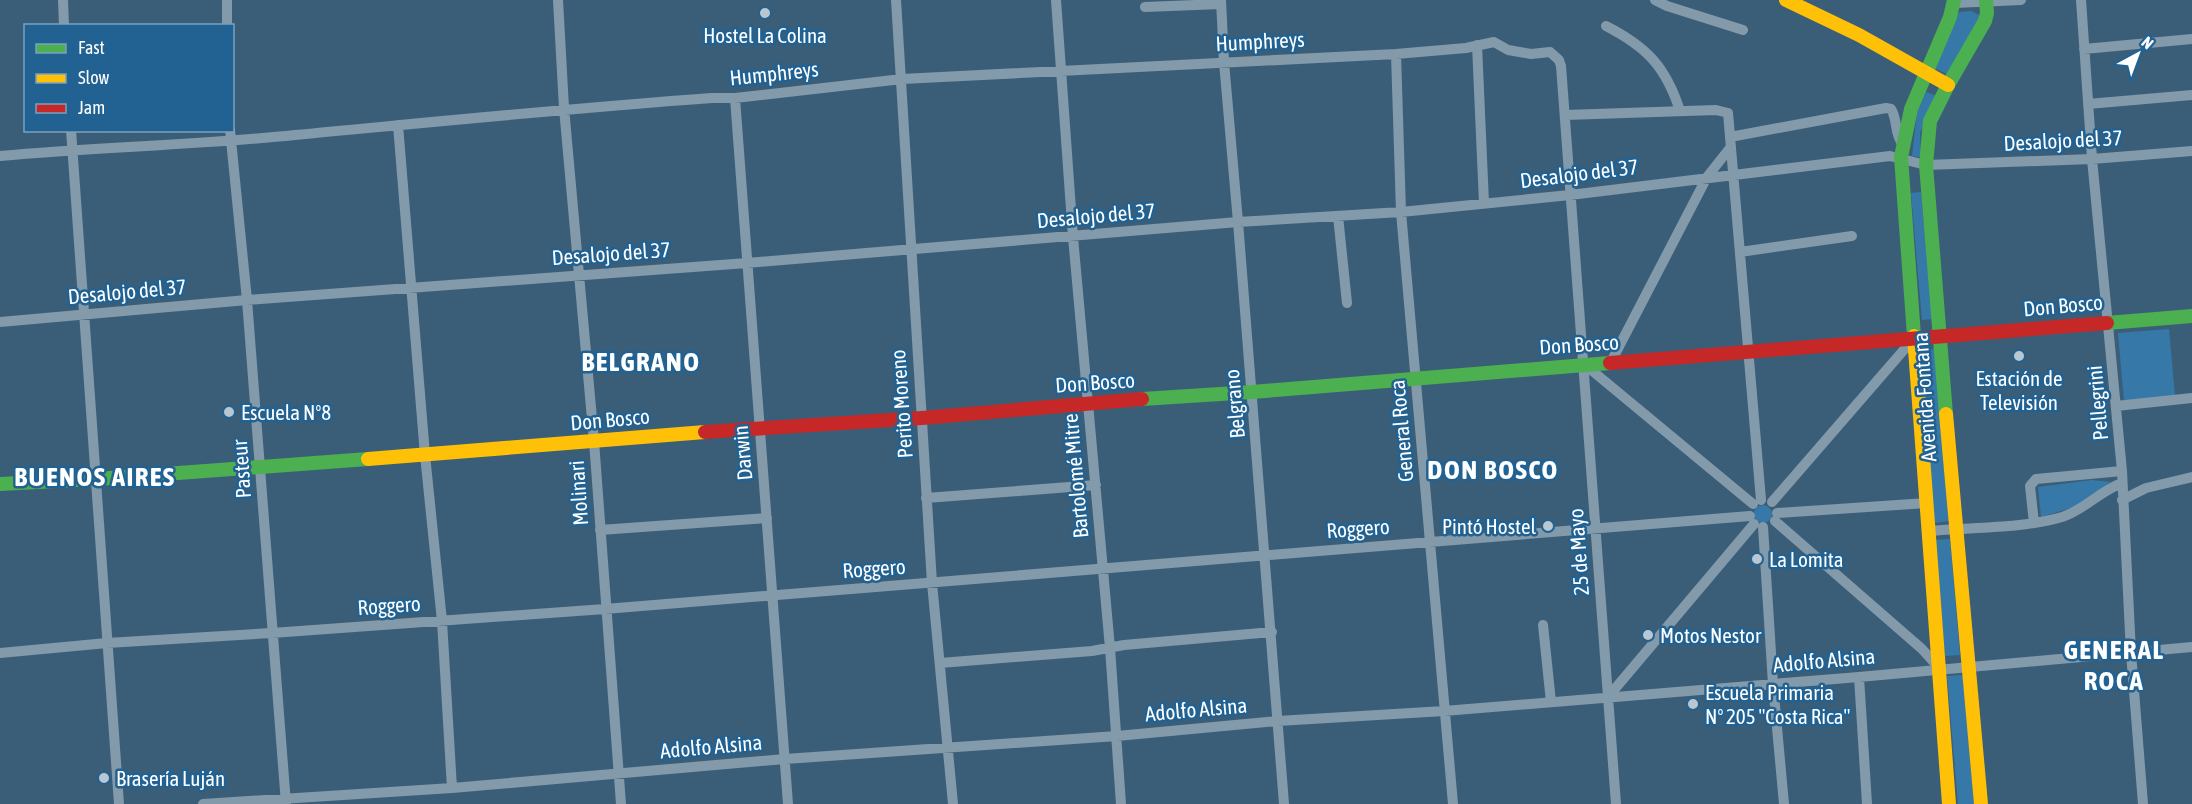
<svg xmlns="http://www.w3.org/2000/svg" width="2192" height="804" viewBox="0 0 2192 804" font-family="'Asap Condensed',sans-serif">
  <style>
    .green { fill: #3679a8 }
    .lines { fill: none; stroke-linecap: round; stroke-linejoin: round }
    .street { stroke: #839aab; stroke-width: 10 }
    .fast { stroke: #4caf50; stroke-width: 14 }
    .slow { stroke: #ffc107; stroke-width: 14 }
    .jam { stroke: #c62828; stroke-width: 14 }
    .poi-dot { fill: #bac7d0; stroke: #216292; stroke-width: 2 }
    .labels { text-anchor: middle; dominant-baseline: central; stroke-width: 5; stroke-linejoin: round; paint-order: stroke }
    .poi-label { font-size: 21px; fill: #fff; stroke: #216292; text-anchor: start }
    .street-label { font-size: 21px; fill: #fff; stroke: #216292 }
    .district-label { font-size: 27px; font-weight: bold; letter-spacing: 1.5px; fill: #fff; stroke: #216292 }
  </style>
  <rect width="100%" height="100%" fill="#3b5e78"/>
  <path class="green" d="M 1971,11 L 1979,15 L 1980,24 L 1949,75 L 1934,68 L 1953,18 L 1960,12 Z
    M 1926,92 L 1937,96 L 1920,133 L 1921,157 L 1912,156 L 1917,113 Z
    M 1921,192 L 1932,319 L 1922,320 L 1911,193 Z
    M 2169,329 L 2175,396 L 2124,401 L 2118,333 Z
    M 1936,349 L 1949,521 L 1934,523 L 1920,350 Z
    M 2092,480 L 2111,482 L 2074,507 L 2041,517 L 2038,487 Z
    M1754 514a9 9 0 1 1 18 0a9 9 0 1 1-18 0Z
    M 1950,539 L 1960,655 L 1945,656 L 1935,540 Z
    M 1963,675 L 1974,804 L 1958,804 L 1947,676 Z"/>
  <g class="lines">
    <path class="street" d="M 63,0 L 64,26
      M 227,0 L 227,26
      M 558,0 L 564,108 L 594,441 L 621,804
      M 896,0 L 932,583 L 953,804
      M 1056,0 L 1073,237 L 1110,648 L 1121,804
      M 1221,0 L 1224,62 L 1238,222 L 1284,804
      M 1655,0 L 1667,6 L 1743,30
      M 2081,0 L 2092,159 L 2122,471 L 2131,653 L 2143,804
      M 1954,3 L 2021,0
      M 1145,7 L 1221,4
      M 1606,26 C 1647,47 1666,67 1680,111
      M 1477,45 L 1484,203
      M 2084,49 L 2192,39
      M 1550,52 L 1559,60 L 1561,66 L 1616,804
      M 1396,54 L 1401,212 L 1453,804
      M 735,98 L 788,804
      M 2088,104 L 2192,95
      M 1565,115 L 1716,110 L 1728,113 L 1761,500
      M 398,125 L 425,455 L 442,621 L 452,788
      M 71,130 L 119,804
      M 230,130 L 247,300 L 286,804
      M 1730,137 L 1886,108 L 1891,109 C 1898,120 1894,133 1902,143
      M 0,156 C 98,147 197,145 295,135 C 434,122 573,108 712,98 L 735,98 L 902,79 L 1396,54 L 1466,48 L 1494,42 L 1508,50 L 1531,54 L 1550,52
      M 1338,216 L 1347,303
      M 1740,252 L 1852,236
      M 0,322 L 247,300 L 747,263 L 1238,222 L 1401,212 L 1570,195 L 1890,156 L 1926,165 L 2092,159 L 2192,151
      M 1611,362 L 1707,177 L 1730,148
      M 1584,364 L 1753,504
      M 2116,406 L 2192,398
      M 926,498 L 1096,485
      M 2122,500 L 2146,488 L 2192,477
      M 1772,502 L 1915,337
      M 1777,513 L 1927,503
      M 1775,521 L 1922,649 L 1940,669
      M 2034,523 L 2030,486 L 2036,479 L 2122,471
      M 1763,527 L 1773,684 L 1784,804
      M 600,530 L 767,518
      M 1929,531 C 1971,527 2021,529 2062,517 C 2084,510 2100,491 2122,483
      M 1543,625 L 1551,702
      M 0,653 L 107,643 L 272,633 L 605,609 L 1750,516
      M 940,663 L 1092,651 L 1124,645 L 1272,632
      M 1859,677 L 1867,804
      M 1608,697 L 1754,524
      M 203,804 L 452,788 L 785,759 L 1117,736 L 1278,721 L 1444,711 L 1859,677 L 2192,647"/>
    <path class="fast" d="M 2107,323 L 2192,316
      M 1914,336 L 1901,157 L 1911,109 L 1950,17 L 1954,0
      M 1142,399 L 1252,392 L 1610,363
      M 1946,414 L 1926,165 L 1930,121 L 1948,85 L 1985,21 L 1987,13 L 1986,0
      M 0,484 L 97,479 L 368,459"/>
    <path class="slow" d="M 1786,0 L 1859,35 L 1948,85
      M 1914,336 L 1949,804
      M 1946,414 L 1981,804
      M 368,459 L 705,432"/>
    <path class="jam" d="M 1610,363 L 2107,323
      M 705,432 L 922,418 L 1142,399"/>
  </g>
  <g class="poi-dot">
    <circle cx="765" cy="13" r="6"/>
    <circle cx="2019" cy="356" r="6"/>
    <circle cx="229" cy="412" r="6"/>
    <circle cx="1548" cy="526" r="6"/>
    <circle cx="1757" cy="559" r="6"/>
    <circle cx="1648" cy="635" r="6"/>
    <circle cx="1693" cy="704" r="6"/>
    <circle cx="104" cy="778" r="6"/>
  </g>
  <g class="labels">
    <g class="poi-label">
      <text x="765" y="35" text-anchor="middle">Hostel La Colina</text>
      <text x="2019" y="378" text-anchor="middle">Estación de<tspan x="2019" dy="24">Televisión</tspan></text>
      <text x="241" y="412">Escuela N°8</text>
      <text x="1536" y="526" text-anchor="end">Pintó Hostel</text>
      <text x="1769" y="559">La Lomita</text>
      <text x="1660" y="635">Motos Nestor</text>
      <text x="1705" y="692">Escuela Primaria<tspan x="1705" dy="24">Nº 205 "Costa Rica"</tspan></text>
      <text x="116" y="778">Brasería Luján</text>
    </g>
    <g class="street-label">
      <text transform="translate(1260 41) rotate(-3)">Humphreys</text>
      <text transform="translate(774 73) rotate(-6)">Humphreys</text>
      <text transform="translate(2063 140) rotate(-3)">Desalojo del 37</text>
      <text transform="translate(1579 173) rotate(-7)">Desalojo del 37</text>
      <text transform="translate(1096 215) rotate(-5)">Desalojo del 37</text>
      <text transform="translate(611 253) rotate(-4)">Desalojo del 37</text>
      <text transform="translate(127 291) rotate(-5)">Desalojo del 37</text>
      <text transform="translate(2063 305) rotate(-5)">Don Bosco</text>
      <text transform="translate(1579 344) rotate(-4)">Don Bosco</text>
      <text transform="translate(1095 382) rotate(-4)">Don Bosco</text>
      <text transform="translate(1924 397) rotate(-94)">Avenida Fontana</text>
      <text transform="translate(2097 403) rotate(-95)">Pellegrini</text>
      <text transform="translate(901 404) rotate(-94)">Perito Moreno</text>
      <text transform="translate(1234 404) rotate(-95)">Belgrano</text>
      <text transform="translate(610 419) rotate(-5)">Don Bosco</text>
      <text transform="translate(1401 431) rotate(-95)">General Roca</text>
      <text transform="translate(742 453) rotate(-95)">Darwin</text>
      <text transform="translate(241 469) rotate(-94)">Pasteur</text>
      <text transform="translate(1075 476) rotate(-95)">Bartolomé Mitre</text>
      <text transform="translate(578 493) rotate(-94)">Molinari</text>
      <text transform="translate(1358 528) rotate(-4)">Roggero</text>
      <text transform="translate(1578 552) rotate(-94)">25 de Mayo</text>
      <text transform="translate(874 568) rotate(-4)">Roggero</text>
      <text transform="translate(389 605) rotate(-4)">Roggero</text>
      <text transform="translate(1824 660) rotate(-5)">Adolfo Alsina</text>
      <text transform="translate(1196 709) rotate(-5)">Adolfo Alsina</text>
      <text transform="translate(711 746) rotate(-5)">Adolfo Alsina</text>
    </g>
    <g class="district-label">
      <text x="641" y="361">BELGRANO</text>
      <text x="1493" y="469">DON BOSCO</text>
      <text x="95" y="476">BUENOS AIRES</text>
      <text x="2114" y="649">GENERAL<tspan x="2114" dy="31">ROCA</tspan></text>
    </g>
  </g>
  <rect x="24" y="24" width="210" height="108" fill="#216292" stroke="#7aa1be" stroke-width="1.5"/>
  <rect x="36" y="44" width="30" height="9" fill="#4caf50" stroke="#7aa1be" stroke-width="1.5"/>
  <text x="78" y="54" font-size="18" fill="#ffffff">Fast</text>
  <rect x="36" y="74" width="30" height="9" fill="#ffc107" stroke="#7aa1be" stroke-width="1.5"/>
  <text x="78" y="84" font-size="18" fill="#ffffff">Slow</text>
  <rect x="36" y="104" width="30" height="9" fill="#c62828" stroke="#7aa1be" stroke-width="1.5"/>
  <text x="78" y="114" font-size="18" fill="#ffffff">Jam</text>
  <g transform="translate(2138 54) rotate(41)" stroke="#216292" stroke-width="4.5" paint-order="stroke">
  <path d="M0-4.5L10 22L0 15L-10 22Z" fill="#ffffff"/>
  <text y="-9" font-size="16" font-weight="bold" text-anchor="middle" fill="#ffffff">N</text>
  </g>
</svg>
